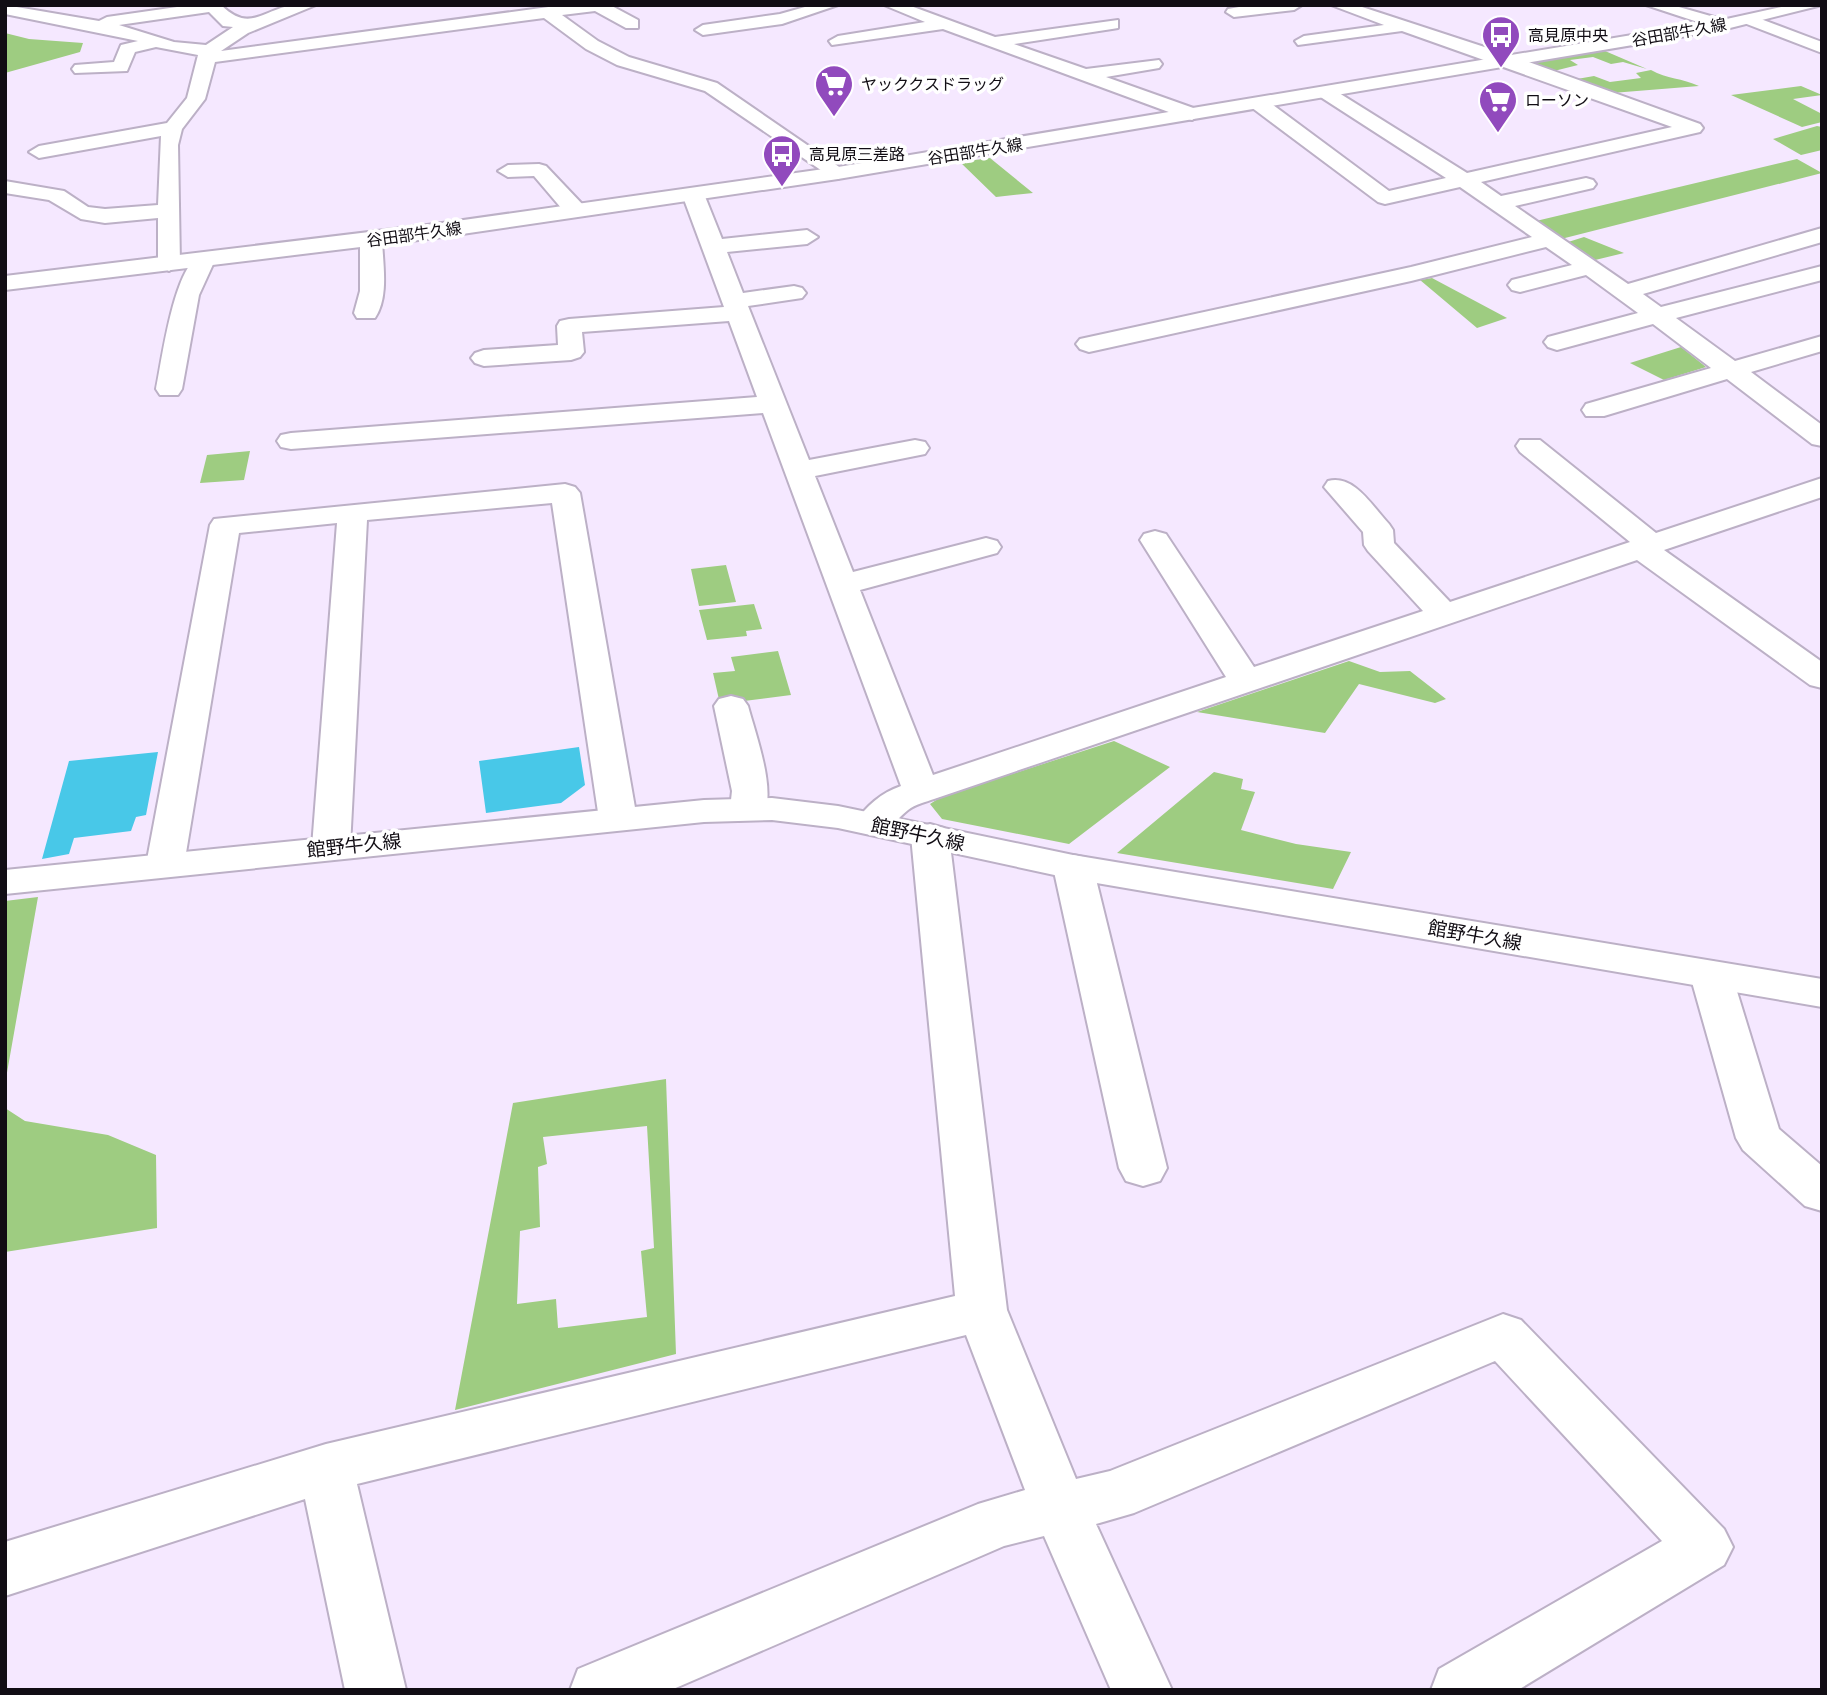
<svg xmlns="http://www.w3.org/2000/svg" width="1827" height="1695" viewBox="0 0 1827 1695" font-family="Ubuntu,'Noto Sans JP',sans-serif">
  <style>
    .green { fill: #9ecc81; fill-rule: evenodd }
    .water { fill: #48c8e8 }
    .lines { fill: none; stroke-linecap: round; stroke-linejoin: round }
    .minor-casing { stroke: #bcb0c6; stroke-width: 4 }
    .major-casing { stroke: #bcb0c6; stroke-width: 4 }
    .minor { fill: #fff; fill-rule: evenodd }
    .major { fill: #fff; fill-rule: evenodd }
    .labels { text-anchor: middle; dominant-baseline: central; stroke-width: 7; stroke-linejoin: round; paint-order: stroke }
    .far-street-label { font-size: 16px; fill: #110d14; stroke: #fff }
    .far-poi-label { font-size: 16px; fill: #110d14; stroke: #fff; text-anchor: start }
    .street-label { font-size: 19px; fill: #110d14; stroke: #fff }
  </style>
  <rect width="100%" height="100%" fill="#f5e8ff"/>
  <path class="green" d="M 5,33 L 29,39 L 83,43 L 80,52 L 5,73 Z
    M 1605,51 L 1647,69 L 1623,62 L 1611,64 L 1593,57 L 1570,60 L 1578,65 L 1554,71 L 1533,63 Z
    M 1651,70 C 1667,79 1682,78 1699,86 L 1612,93 L 1577,79 L 1594,76 L 1610,82 L 1641,78 L 1636,73 Z
    M 1801,86 L 1822,95 L 1793,99 L 1822,114 L 1822,122 L 1802,127 L 1731,95 Z
    M 1817,126 L 1822,127 L 1822,150 L 1801,155 L 1773,139 Z
    M 990,158 L 1033,193 L 996,197 L 960,162 Z
    M 1797,159 L 1822,173 L 1561,239 L 1536,221 Z
    M 1584,237 L 1624,253 L 1591,261 L 1565,243 Z
    M 1432,278 L 1507,318 L 1477,328 L 1420,280 Z
    M 1681,347 L 1706,367 L 1664,380 L 1630,363 Z
    M 250,451 L 244,480 L 200,483 L 207,455 Z
    M 726,565 L 736,602 L 699,606 L 691,569 Z
    M 754,604 L 762,629 L 746,631 L 747,636 L 707,640 L 699,610 Z
    M 778,651 L 791,695 L 720,704 L 713,673 L 735,671 L 731,657 Z
    M 1349,661 L 1380,672 L 1410,671 L 1446,699 L 1435,703 L 1359,684 L 1325,733 L 1197,712 Z
    M 1114,741 L 1170,767 L 1069,844 L 942,819 L 930,804 L 941,797 Z
    M 1214,772 L 1243,779 L 1241,789 L 1255,792 L 1241,830 L 1296,844 L 1351,852 L 1333,889 L 1117,853 Z
    M 38,897 L 5,1084 L 5,901 Z
    M 666,1079 L 676,1354 L 455,1410 L 513,1103 ZM 647,1126 L 654,1248 L 641,1251 L 647,1317 L 558,1328 L 556,1299 L 517,1304 L 520,1231 L 540,1227 L 538,1167 L 547,1164 L 543,1137 Z
    M 5,1108 L 25,1121 L 108,1135 L 156,1155 L 157,1228 L 5,1252 Z"/>
  <path class="water" d="M 579,747 L 585,785 L 561,803 L 486,813 L 479,761 Z
    M 158,752 L 146,815 L 136,817 L 131,831 L 74,838 L 69,854 L 42,859 L 69,761 Z"/>
  <g class="lines">
    <defs>
      <path id="minor" d="M 5,5 L 99,21 L 107,17 L 191,5 L 221,5 C 250,33 262,10 293,5 C 300,4 309,5 316,5 L 248,33 L 221,51 L 563,5 L 610,5 L 638,20 L 638,28 L 626,28 L 595,11 L 562,15 L 598,41 L 629,57 L 717,83 L 848,173 L 838,179 L 831,177 L 705,91 L 617,65 L 586,49 L 544,18 L 215,62 L 205,99 L 182,129 L 178,145 L 180,264 L 169,271 L 158,264 L 158,218 L 105,223 L 81,219 L 49,200 L 5,193 L 5,181 L 64,191 L 88,207 L 105,209 L 158,205 L 161,136 L 39,158 L 29,152 L 39,146 L 167,123 L 187,98 L 198,55 L 156,47 L 135,52 L 127,71 L 75,73 L 72,69 L 75,65 L 114,62 L 121,45 L 138,41 L 5,14 ZM 209,12 L 223,26 L 233,27 L 206,45 L 174,42 L 119,25 Z
        M 812,5 L 838,5 L 782,24 L 703,35 L 695,30 L 703,25 L 780,14 Z
        M 884,5 L 908,5 L 995,37 L 1118,20 L 1118,28 L 1112,29 L 1014,44 L 1086,69 L 1159,60 L 1162,64 L 1159,68 L 1106,77 L 1199,110 L 1201,114 L 1192,120 L 1185,118 L 943,29 L 832,45 L 829,41 L 838,36 L 925,22 Z
        M 1250,5 L 1302,5 L 1294,10 L 1234,17 L 1226,12 L 1228,9 Z
        M 1331,5 L 1356,5 L 1515,57 L 1700,124 L 1703,128 L 1700,132 L 1481,182 L 1501,196 L 1586,178 L 1593,180 L 1596,184 L 1593,188 L 1515,206 L 1628,284 L 1822,228 L 1822,242 L 1643,294 L 1661,307 L 1822,266 L 1822,280 L 1676,318 L 1735,361 L 1822,336 L 1822,351 L 1751,372 L 1822,425 L 1822,446 L 1812,444 L 1727,379 L 1604,416 L 1586,416 L 1582,410 L 1586,404 L 1711,368 L 1653,324 L 1557,350 L 1548,347 L 1544,342 L 1548,337 L 1638,313 L 1586,275 L 1520,292 L 1512,290 L 1508,285 L 1512,280 L 1572,265 L 1546,247 L 1411,281 L 1089,352 L 1080,349 L 1076,344 L 1080,339 L 1411,267 L 1532,237 L 1460,187 L 1385,204 L 1378,202 L 1251,107 L 1249,103 L 1251,99 L 1265,99 L 1389,191 L 1446,178 L 1319,96 L 1316,92 L 1319,88 L 1331,88 L 1467,173 L 1672,127 L 1402,31 L 1298,45 L 1295,41 L 1304,36 L 1384,25 Z
        M 1646,5 L 1672,5 L 1728,21 L 1730,25 L 1722,30 Z
        M 1750,15 L 1822,42 L 1822,53 L 1744,23 L 1742,20 Z
        M 539,164 L 546,166 L 584,206 L 587,211 L 584,216 L 568,216 L 534,176 L 508,177 L 498,171 L 508,165 Z
        M 693,188 L 704,194 L 722,239 L 807,230 L 818,237 L 807,244 L 727,252 L 743,293 L 794,286 L 802,288 L 806,293 L 802,298 L 748,306 L 809,460 L 915,440 L 925,442 L 929,448 L 925,454 L 815,476 L 853,572 L 986,538 L 997,541 L 1001,547 L 997,553 L 860,590 L 933,775 L 1226,677 L 1140,540 L 1144,534 L 1155,531 L 1166,534 L 1254,667 L 1423,611 L 1368,551 L 1364,545 L 1363,532 L 1324,487 L 1328,481 C 1354,474 1372,506 1389,524 L 1393,530 L 1394,543 L 1450,602 L 1630,542 L 1520,452 L 1516,446 L 1520,440 L 1540,440 L 1656,533 L 1822,478 L 1822,497 L 1664,550 L 1822,662 L 1822,688 L 1810,685 L 1637,560 L 934,799 C 926,802 915,804 908,810 C 890,825 885,838 860,832 L 854,824 C 866,806 881,793 901,786 L 763,413 L 291,449 L 281,447 L 277,441 L 281,435 L 291,433 L 757,397 L 729,321 L 582,332 L 584,352 L 580,357 L 571,360 L 484,366 L 475,363 L 471,358 L 475,353 L 484,350 L 558,345 L 557,326 L 560,321 L 569,319 L 724,307 L 682,194 Z
        M 371,233 L 382,240 C 383,265 389,297 375,318 L 357,318 L 354,313 L 360,291 L 360,240 Z
        M 204,253 L 215,260 L 199,295 L 182,389 L 178,395 L 160,395 L 156,389 C 162,361 174,261 204,253 Z
        M 565,484 L 575,487 L 580,493 L 637,819 L 631,827 L 618,830 L 605,827 L 599,819 L 552,503 L 367,520 L 350,847 L 345,855 L 331,859 L 317,855 L 312,847 L 337,523 L 239,533 L 184,865 L 179,874 L 165,877 L 151,874 L 146,865 L 210,525 L 214,519 Z
        M 731,696 L 743,699 L 748,706 C 755,733 778,794 762,817 L 749,820 L 736,817 L 730,809 L 732,791 L 714,706 L 719,699 Z
        M 930,824 L 944,828 L 949,836 L 1007,1310 L 1076,1479 L 1110,1471 L 1503,1314 L 1521,1320 L 1724,1529 L 1733,1547 L 1724,1565 L 1518,1690 L 1431,1690 L 1439,1669 L 1662,1541 L 1495,1361 L 1134,1513 L 1096,1524 L 1172,1690 L 1111,1690 L 1044,1536 L 1004,1546 L 671,1690 L 570,1690 L 578,1669 L 978,1504 L 1025,1490 L 966,1335 L 357,1484 L 406,1690 L 345,1690 L 305,1499 L 5,1596 L 5,1542 L 326,1444 L 955,1296 L 911,836 L 916,828 Z
        M 1073,855 L 1087,858 L 1093,867 L 1167,1168 L 1160,1181 L 1143,1186 L 1126,1181 L 1119,1168 L 1053,867 L 1059,858 Z
        M 1711,961 L 1726,965 L 1732,975 L 1779,1129 L 1822,1166 L 1822,1211 L 1805,1206 L 1743,1150 L 1736,1138 L 1690,975 L 1696,965 Z"/>
      <path id="major" d="M 1790,5 L 1822,5 L 1722,30 L 838,179 L 435,238 L 5,290 L 5,276 L 435,224 L 838,167 L 1722,20 Z
        M 772,798 L 838,806 L 1073,855 L 1822,979 L 1822,1007 L 1073,879 L 838,828 L 772,820 L 704,822 L 5,894 L 5,870 L 704,800 Z"/>
    </defs>
    <use href="#minor" class="minor-casing"/>
    <use href="#major" class="major-casing"/>
    <use href="#minor" class="minor"/>
    <use href="#major" class="major"/>
  </g>
  <defs>
    <symbol id="bus-pin" viewBox="-11 -11 22 30"><path d="M0 17L-7.5 6A9.5 9.5 0 1 1 7.5 6Z" fill="#914abd" stroke="#fff"/><path d="M-5-6H5V4H4V6H2V4H-2V6H-4V4H-5ZM-3.5-4V0h7V-4ZM-3.5 1.2v1.5H-2V1.2ZM2 1.2v1.5H3.5V1.2Z" fill="#fff"/></symbol>
    <symbol id="supermarket-pin" viewBox="-11 -11 22 30"><path d="M0 17L-7.5 6A9.5 9.5 0 1 1 7.5 6Z" fill="#914abd" stroke="#fff"/><path d="M-6-5.5h2.5l.6 2H6L4.5 2H-2.5L-4.4-4H-6ZM-1.5 3.2a1.3 1.3 0 1 0 .1 0ZM3 3.2a1.3 1.3 0 1 0 .1 0Z" fill="#fff"/></symbol>
  </defs>
  <g fill-rule="evenodd">
    <use href="#bus-pin" x="1479" y="13" width="44" height="60"/>
    <use href="#supermarket-pin" x="812" y="62" width="44" height="60"/>
    <use href="#supermarket-pin" x="1476" y="78" width="44" height="60"/>
    <use href="#bus-pin" x="760" y="132" width="44" height="60"/>
  </g>
  <g class="labels">
    <g class="far-street-label">
      <text transform="translate(1679 32) rotate(-10)">谷田部牛久線</text>
      <text transform="translate(975 151) rotate(-9)">谷田部牛久線</text>
      <text transform="translate(414 234) rotate(-8)">谷田部牛久線</text>
    </g>
    <g class="far-poi-label">
      <text x="1528" y="35">高見原中央</text>
      <text x="861" y="84">ヤッククスドラッグ</text>
      <text x="1525" y="100">ローソン</text>
      <text x="809" y="154">高見原三差路</text>
    </g>
    <g class="street-label">
      <text transform="translate(918 834) rotate(12)">館野牛久線</text>
      <text transform="translate(354 845) rotate(-6)">館野牛久線</text>
      <text transform="translate(1475 935) rotate(10)">館野牛久線</text>
    </g>
  </g>
  <rect width="1827" height="1695" fill="none" stroke="#110d14" stroke-width="14"/>
</svg>
